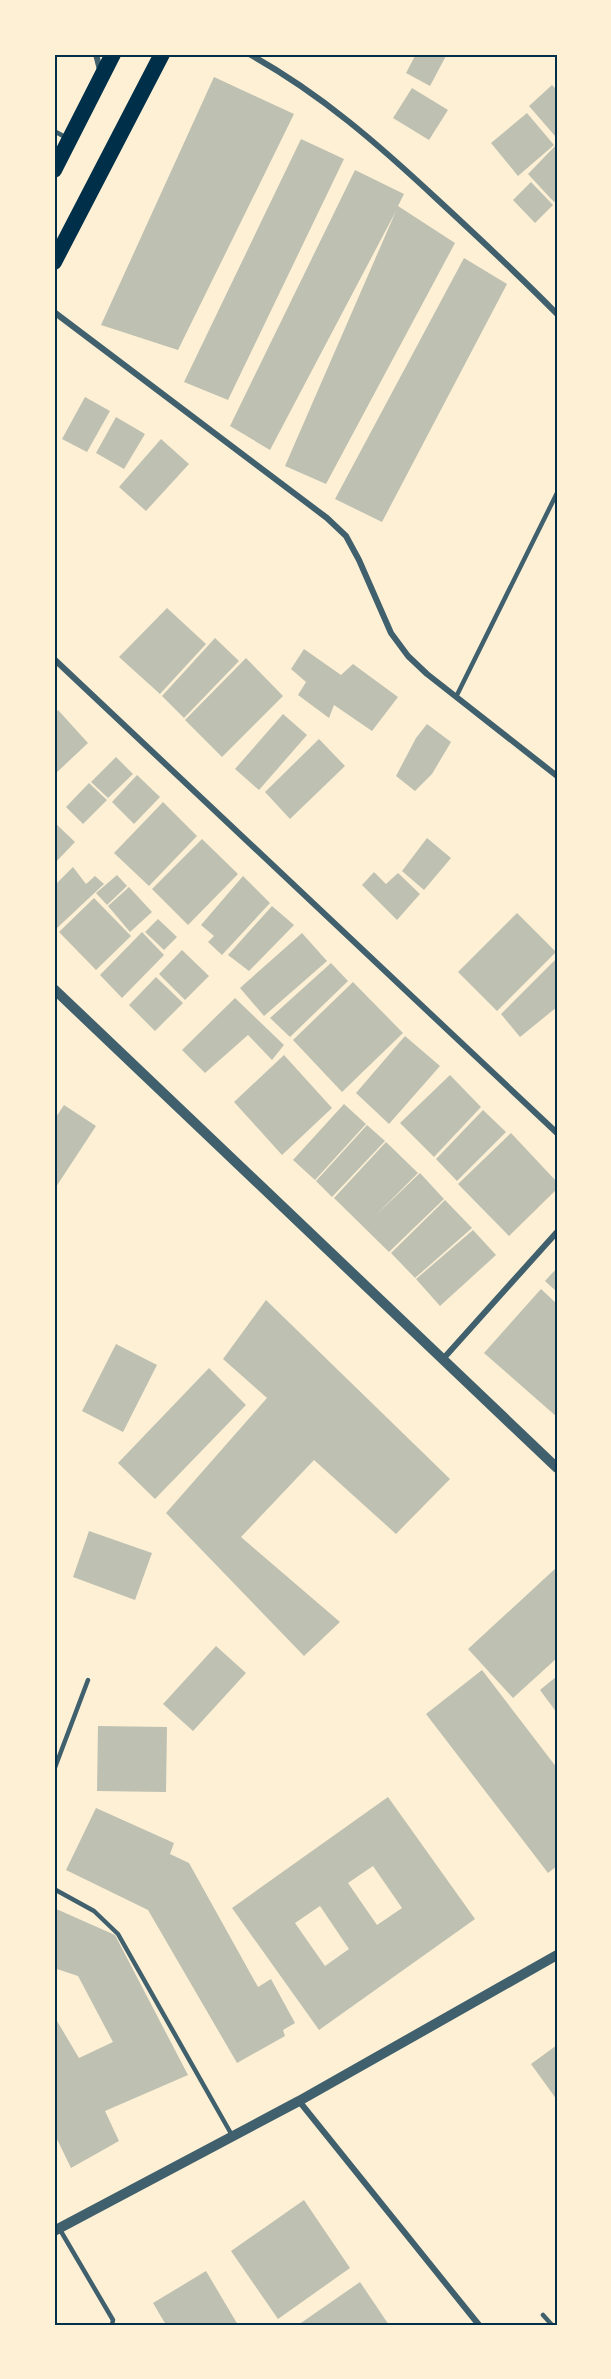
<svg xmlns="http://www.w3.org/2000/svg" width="611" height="2379" viewBox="0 0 611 2379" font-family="'Varela Round',sans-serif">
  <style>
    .building { fill: #bec0b2; fill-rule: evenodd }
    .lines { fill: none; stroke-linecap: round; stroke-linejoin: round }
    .service { stroke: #3f606c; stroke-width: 4.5 }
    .minor { stroke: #3f606c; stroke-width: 6 }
    .tertiary { stroke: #3f606c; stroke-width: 10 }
    .trunk { stroke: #003049; stroke-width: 16 }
    .neatline { fill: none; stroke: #003049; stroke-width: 2 }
  </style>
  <rect width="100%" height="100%" fill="#fdf0d5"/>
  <path class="building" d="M 416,54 L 447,54 L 430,86 L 406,73 Z
    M 214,77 L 294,114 L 178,350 L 101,325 Z
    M 552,85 L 557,90 L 557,134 L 555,136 L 529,106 Z
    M 412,88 L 448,110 L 429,140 L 393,118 Z
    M 527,113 L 554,145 L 518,176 L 491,143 Z
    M 301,139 L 344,159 L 228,400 L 184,382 Z
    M 557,144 L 557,199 L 554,202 L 528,174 Z
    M 355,170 L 404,194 L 398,206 L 455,243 L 326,484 L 285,466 L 396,211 L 270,450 L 230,426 Z
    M 531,182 L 553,205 L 535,223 L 513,200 Z
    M 464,258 L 507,284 L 382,522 L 335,499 Z
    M 85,397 L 110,411 L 87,452 L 62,439 Z
    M 116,417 L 145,434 L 124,469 L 96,453 Z
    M 161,439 L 189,464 L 146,511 L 119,487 Z
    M 167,608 L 206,644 L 160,694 L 119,657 Z
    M 215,638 L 239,661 L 184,718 L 162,696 Z
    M 304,649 L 341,675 L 353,664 L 398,697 L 372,731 L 334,705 L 329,718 L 298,695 L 306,682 L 291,669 Z
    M 246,658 L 283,696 L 222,757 L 185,720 Z
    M 58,710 L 88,743 L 54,775 L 54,714 Z
    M 283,714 L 307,735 L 259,790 L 235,769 Z
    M 427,724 L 451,742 L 432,774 L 415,791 L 396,776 L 416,738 Z
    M 319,739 L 345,766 L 290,819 L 265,792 Z
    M 116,757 L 133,774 L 108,798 L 91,782 Z
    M 137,775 L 160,797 L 134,824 L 112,802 Z
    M 89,783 L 107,800 L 83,824 L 66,807 Z
    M 163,802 L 197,836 L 149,886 L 114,853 Z
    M 54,822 L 75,842 L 54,864 Z
    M 427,838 L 451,858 L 424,890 L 402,871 Z
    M 202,839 L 238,874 L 188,925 L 152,889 Z
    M 73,867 L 86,884 L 95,876 L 104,884 L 56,929 L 54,886 Z
    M 374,872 L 386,884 L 398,873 L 420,894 L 397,920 L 362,885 Z
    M 117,875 L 127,886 L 107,905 L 96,893 Z
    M 243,876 L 270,903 L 222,955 L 208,942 L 214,936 L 201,925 Z
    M 129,887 L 152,912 L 130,932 L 108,906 Z
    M 94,898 L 131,936 L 96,970 L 59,932 Z
    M 272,906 L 294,925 L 249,971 L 228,955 Z
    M 517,913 L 556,952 L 497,1011 L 458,972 Z
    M 158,919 L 177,937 L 164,950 L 145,932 Z
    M 142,932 L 164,955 L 122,998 L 100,975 Z
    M 302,933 L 327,961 L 264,1016 L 240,988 Z
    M 182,950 L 209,976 L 185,1000 L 159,974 Z
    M 557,958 L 557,1007 L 520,1037 L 501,1014 Z
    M 331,963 L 348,981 L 290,1037 L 270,1018 Z
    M 156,977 L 183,1003 L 155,1031 L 129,1005 Z
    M 353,982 L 403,1033 L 342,1092 L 293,1040 Z
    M 235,998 L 284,1045 L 272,1060 L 248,1035 L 205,1073 L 182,1050 Z
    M 405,1036 L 440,1066 L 389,1124 L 356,1093 Z
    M 284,1055 L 332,1108 L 282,1155 L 234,1102 Z
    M 450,1075 L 481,1107 L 434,1157 L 400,1123 Z
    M 344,1104 L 366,1124 L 315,1180 L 293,1160 Z
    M 64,1105 L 96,1126 L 54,1190 L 54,1120 Z
    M 483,1110 L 506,1132 L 457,1181 L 436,1159 Z
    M 367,1125 L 385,1141 L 332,1197 L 316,1181 Z
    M 511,1133 L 557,1182 L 557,1189 L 509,1236 L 458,1184 Z
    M 386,1142 L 418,1173 L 375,1216 L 420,1173 L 444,1199 L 389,1252 L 334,1198 Z
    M 445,1200 L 472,1228 L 415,1278 L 391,1253 Z
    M 473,1230 L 496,1255 L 440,1306 L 416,1279 Z
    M 557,1268 L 557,1292 L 545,1281 Z
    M 541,1289 L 557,1304 L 557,1417 L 484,1353 Z
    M 266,1300 L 450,1479 L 396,1534 L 314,1460 L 241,1537 L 340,1622 L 304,1656 L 166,1513 L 267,1398 L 223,1359 Z
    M 116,1344 L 157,1365 L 123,1432 L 82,1411 Z
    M 209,1368 L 246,1405 L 155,1499 L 118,1463 Z
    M 89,1531 L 152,1553 L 135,1600 L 73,1577 Z
    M 557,1567 L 557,1658 L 513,1698 L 468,1649 Z
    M 216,1646 L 246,1673 L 193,1731 L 163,1704 Z
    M 482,1670 L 557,1768 L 557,1866 L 548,1873 L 426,1714 Z
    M 557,1676 L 557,1713 L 540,1690 Z
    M 98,1726 L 167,1727 L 166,1792 L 97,1791 Z
    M 388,1797 L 475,1919 L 319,2030 L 232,1908 ZM 373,1866 L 402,1908 L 377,1925 L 348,1883 ZM 320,1906 L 349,1949 L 325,1966 L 295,1923 Z
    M 96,1808 L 174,1843 L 170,1854 L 189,1863 L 258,1987 L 271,1979 L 295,2023 L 283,2030 L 285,2036 L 237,2063 L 148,1910 L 66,1870 Z
    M 54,1908 L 115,1935 L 188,2075 L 105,2111 L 119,2141 L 71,2168 L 54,2133 L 54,2016 L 79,2058 L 113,2042 L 78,1976 L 54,1968 Z
    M 557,2045 L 557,2100 L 531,2064 Z
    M 304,2200 L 350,2268 L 278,2319 L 231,2251 Z
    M 206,2271 L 238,2325 L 166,2325 L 153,2303 Z
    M 360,2282 L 389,2325 L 298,2325 Z"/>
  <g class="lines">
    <path class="service" d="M 54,131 L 67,138
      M 456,697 L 557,493
      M 54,1770 L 88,1680
      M 54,1889 L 94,1911 L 118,1934 L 233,2137
      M 59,2228 L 113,2320 L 112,2325
      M 543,2315 L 552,2325"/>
    <path class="minor" d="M 96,54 L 100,70
      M 249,54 C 321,94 378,144 438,200 C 478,237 519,275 557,314
      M 54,312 L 327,518 L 346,536 L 359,560 L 391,633 L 408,656 L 427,674 L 557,776
      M 54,659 L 557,1133
      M 443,1359 L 557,1232
      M 299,2101 L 479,2325"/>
    <path class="tertiary" d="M 54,989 L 557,1468
      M 54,2231 L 299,2101 L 557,1955"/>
    <path class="trunk" d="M 54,170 L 113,54
      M 54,262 L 162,54"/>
  </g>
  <rect width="611" height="2379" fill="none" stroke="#fdf0d5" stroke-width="111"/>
  <rect x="56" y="56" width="500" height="2268" class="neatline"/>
</svg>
